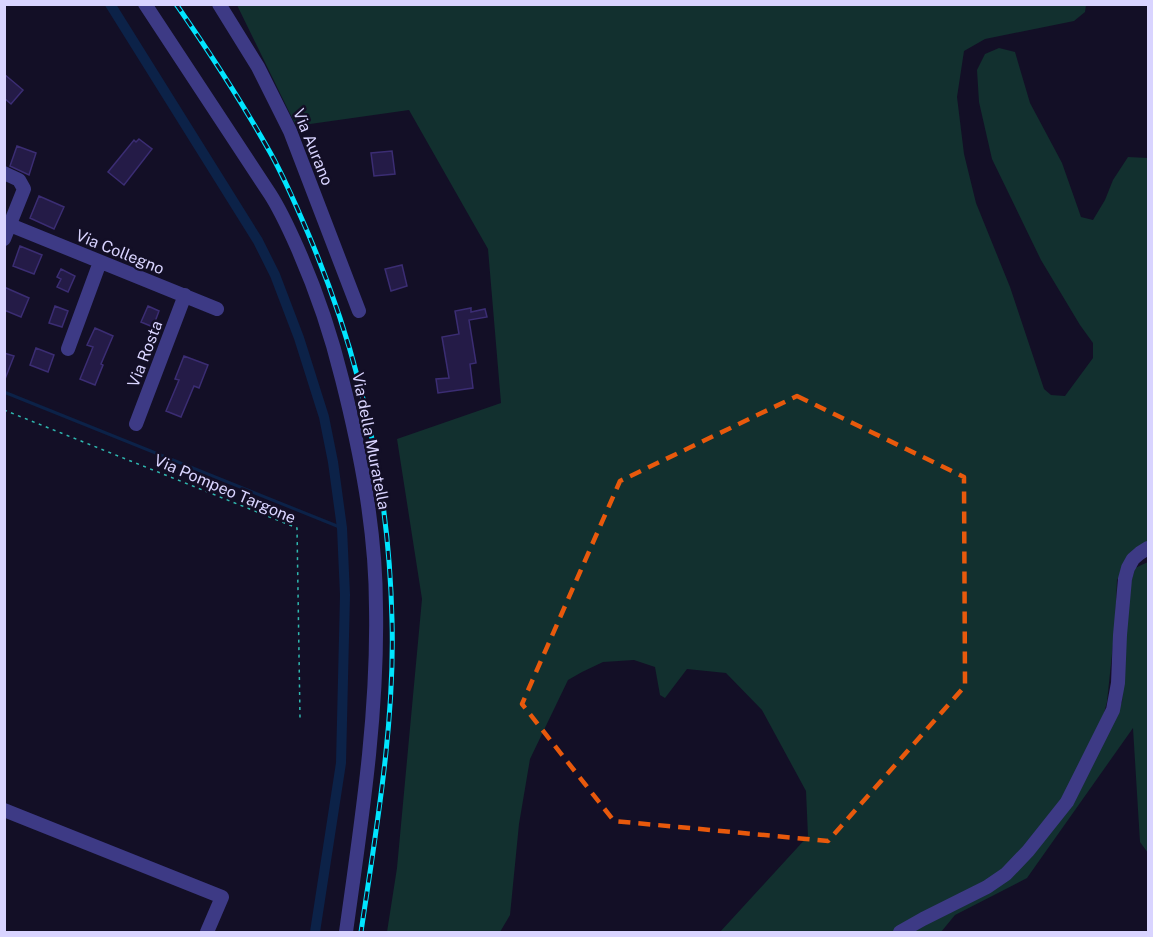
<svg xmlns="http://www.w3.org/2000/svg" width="1153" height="937" viewBox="0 0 1153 937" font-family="'Public Sans',sans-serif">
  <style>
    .green { fill: #12302f }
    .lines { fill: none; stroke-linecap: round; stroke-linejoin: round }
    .stream { stroke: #0c2248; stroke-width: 3 }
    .canal { stroke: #0c2248; stroke-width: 10 }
    .building { fill: #241b47; stroke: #3b2d73; stroke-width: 1.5 }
    .path { stroke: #2fb8b0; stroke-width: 1.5; stroke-dasharray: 3 4.5; stroke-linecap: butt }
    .minor { stroke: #3d3a85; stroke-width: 14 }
    .rail-casing { stroke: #00e5ff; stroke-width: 5 }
    .rail { stroke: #130f26; stroke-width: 3; stroke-dasharray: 9; stroke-linecap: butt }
    .marked { fill: none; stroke: #e8590c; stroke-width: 4.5; stroke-dasharray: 12 8; stroke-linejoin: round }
    .labels { text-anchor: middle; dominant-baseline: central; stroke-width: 5; stroke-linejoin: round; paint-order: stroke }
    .street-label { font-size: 16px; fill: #d9d4ff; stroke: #130f26 }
  </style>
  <rect width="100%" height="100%" fill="#130f26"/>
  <path class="green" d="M 237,5 L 1086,5 L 1085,12 L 1074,21 L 985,39 L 964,51 L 957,97 L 964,154 L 976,203 L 1010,287 L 1044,389 L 1051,395 L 1065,396 L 1093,358 L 1093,343 L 1080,325 L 1041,260 L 992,159 L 979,102 L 977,70 L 985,54 L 999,48 L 1015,52 L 1030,103 L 1062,163 L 1081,217 L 1093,220 L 1105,200 L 1113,180 L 1128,157 L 1148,158 L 1148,545 L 1134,553 L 1117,580 L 1115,625 L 1107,702 L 1102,721 L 1063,797 L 1018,853 L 1088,769 L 1122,702 L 1129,590 L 1135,568 L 1148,562 L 1148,853 L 1140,842 L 1133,728 L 1027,878 L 955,915 L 941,932 L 720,932 L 808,836 L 806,791 L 762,710 L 726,673 L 687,669 L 665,698 L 660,695 L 655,667 L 634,660 L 603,662 L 582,672 L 568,680 L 530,759 L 519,824 L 510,915 L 500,932 L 387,932 L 397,868 L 422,599 L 397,439 L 501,403 L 488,249 L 409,110 L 296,126 Z"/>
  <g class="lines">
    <path class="stream" d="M 4,392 L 342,528"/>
    <path class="canal" d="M 110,4 L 258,241 L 275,275 L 299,338 L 324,417 L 333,462 L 342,528 L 345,595 L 341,763 L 315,932"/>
  </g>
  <path class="building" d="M 4,74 L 23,90 L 11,104 L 4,98 Z
    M 139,139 L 152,149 L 124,185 L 108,172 L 134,140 L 136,142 Z
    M 17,146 L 36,153 L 29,175 L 10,166 Z
    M 392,151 L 395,174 L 374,176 L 371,153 Z
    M 39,196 L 64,207 L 54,229 L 30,218 Z
    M 20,246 L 42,255 L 34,274 L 13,266 Z
    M 402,265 L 407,286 L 391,291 L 385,269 Z
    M 61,269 L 75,276 L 68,292 L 57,287 L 61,279 L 57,277 Z
    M 4,287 L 29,298 L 21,317 L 4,310 Z
    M 55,306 L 68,311 L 62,327 L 49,323 Z
    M 148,306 L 159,311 L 153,327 L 141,322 Z
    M 471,308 L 471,312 L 485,309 L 487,317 L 469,320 L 476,363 L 470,364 L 473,388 L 438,393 L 436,379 L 449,378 L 442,337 L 459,334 L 455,311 Z
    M 95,328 L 113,336 L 101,364 L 103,365 L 95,385 L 80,379 L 93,347 L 87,345 Z
    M 36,348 L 54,355 L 48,372 L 30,365 Z
    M 4,353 L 14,356 L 5,379 L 4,379 Z
    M 184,356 L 208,365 L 199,388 L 194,386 L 181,417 L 166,411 L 179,380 L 175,379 Z"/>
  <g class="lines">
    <path class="path" d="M 4,410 L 297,528 L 300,718"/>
    <path class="minor" d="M 145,4 L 270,194 C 281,211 289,229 297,247 C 316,290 331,334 342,379 C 361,454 376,531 376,608 C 378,717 361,824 346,932
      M 219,4 L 258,67 L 290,131 L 359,311
      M 4,173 L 19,180 L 24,189 L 4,239
      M 10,225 L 217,309
      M 68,349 L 100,262
      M 136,424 L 185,295
      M 4,810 L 222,897 L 207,932
      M 900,932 L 923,919 L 987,887 L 1006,874 L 1028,851 L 1067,802 L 1113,710 L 1118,683 L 1120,635 L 1125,579 L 1128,568 L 1133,559 L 1140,553 L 1148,548"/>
    <defs>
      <path id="rail" d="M 176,4 C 210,53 242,102 271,154 C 286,181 298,210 310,238 C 361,359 389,489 392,620 C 395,723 376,831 361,932"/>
    </defs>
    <use href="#rail" class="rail-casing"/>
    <use href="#rail" class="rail"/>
  </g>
  <path class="marked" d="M 797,396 L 964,477 L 965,686 L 828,841 L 614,821 L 522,704 L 620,481 Z"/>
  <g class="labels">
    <g class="street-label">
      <text transform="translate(313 147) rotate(68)">Via Aurano</text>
      <text transform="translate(120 252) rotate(22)">Via Collegno</text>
      <text transform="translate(145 354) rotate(-69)">Via Rosta</text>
      <text transform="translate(371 441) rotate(79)">Via della Muratella</text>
      <text transform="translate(225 489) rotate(23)">Via Pompeo Targone</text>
    </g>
  </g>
  <rect width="1153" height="937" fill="none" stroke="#d9d4ff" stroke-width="12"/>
</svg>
